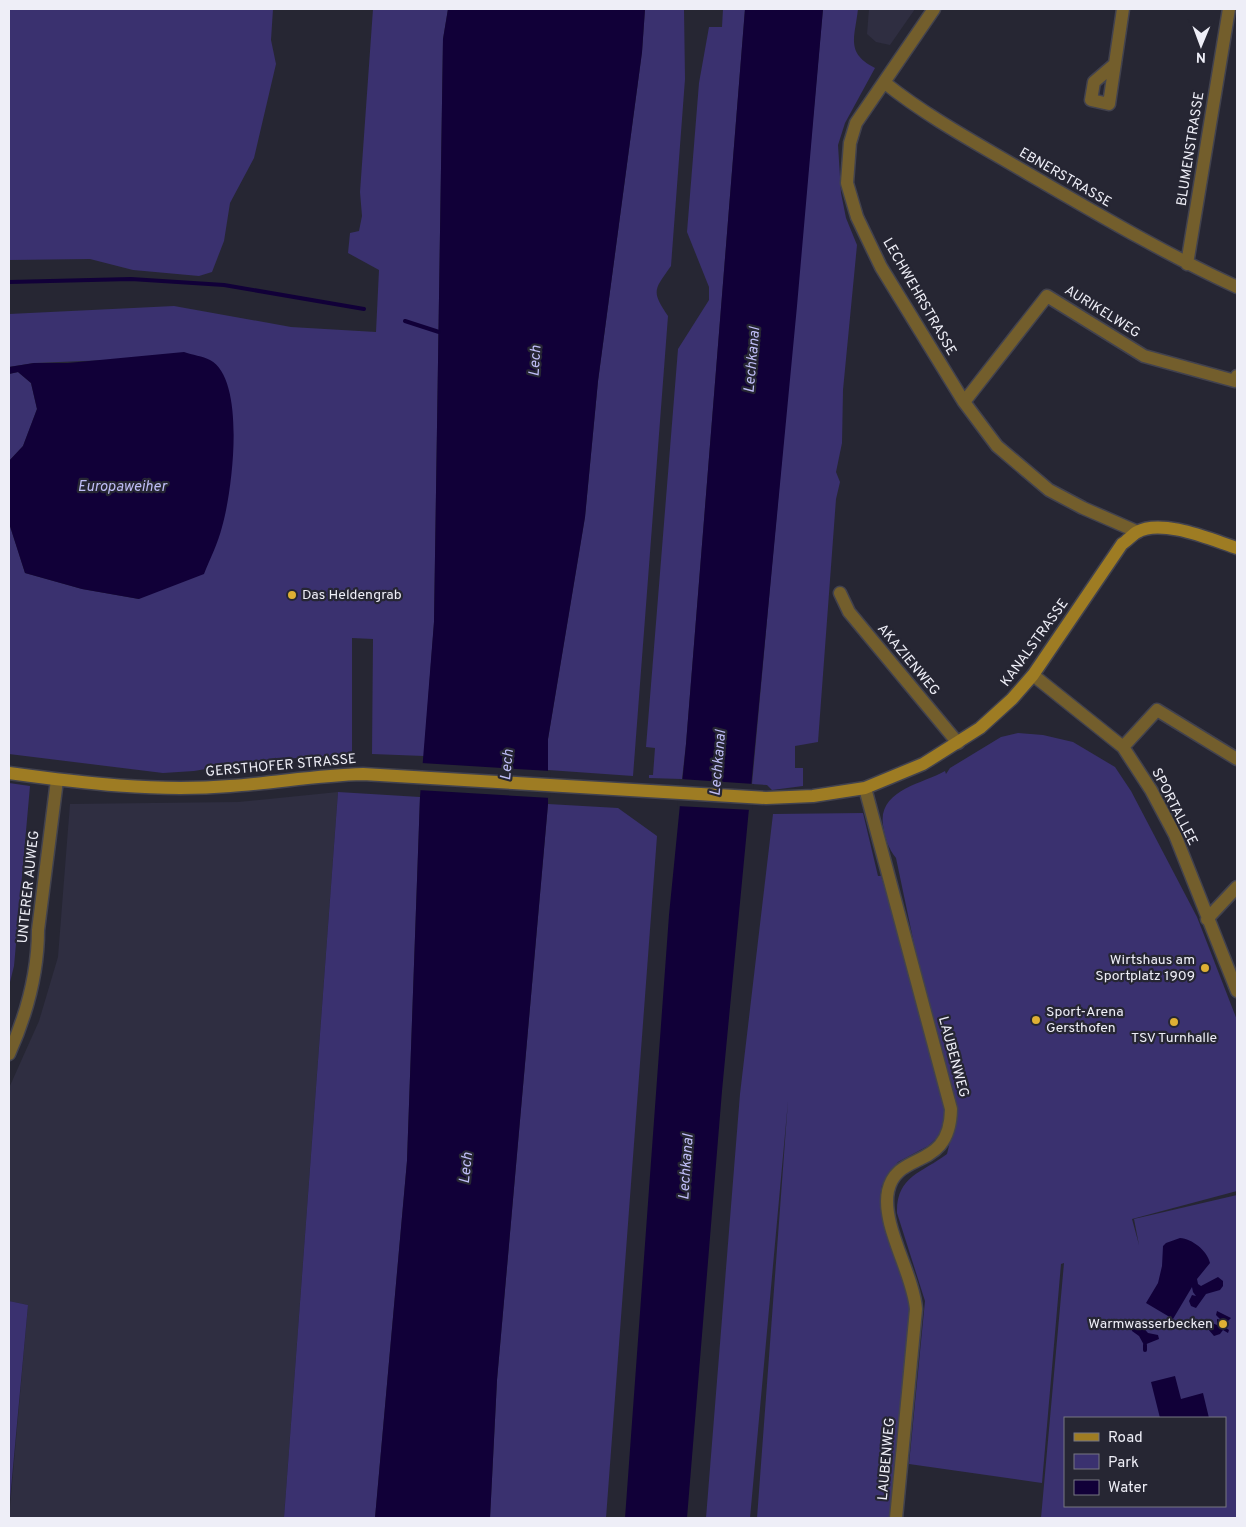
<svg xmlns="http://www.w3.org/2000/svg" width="1246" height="1527" viewBox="0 0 1246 1527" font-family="Overpass,sans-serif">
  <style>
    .built { fill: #2f2e41 }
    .green { fill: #3a316f; fill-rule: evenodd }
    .water { fill: #110038 }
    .pier { fill: #262633 }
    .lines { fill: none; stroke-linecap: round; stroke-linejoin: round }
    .stream { stroke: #110038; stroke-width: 4 }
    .minor-casing { stroke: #42424e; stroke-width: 15 }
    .secondary-casing { stroke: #42424e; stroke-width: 15 }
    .minor { stroke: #735e2c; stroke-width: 12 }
    .secondary { stroke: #9e7c23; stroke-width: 12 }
    .poi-dot { fill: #dfb034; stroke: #262633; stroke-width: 2 }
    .labels { text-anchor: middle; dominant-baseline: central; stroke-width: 4.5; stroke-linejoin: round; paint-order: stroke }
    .street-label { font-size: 14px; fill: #eeeef7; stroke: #262633 }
    .poi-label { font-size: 14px; fill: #eeeef7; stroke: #262633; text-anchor: start }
    .water-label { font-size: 15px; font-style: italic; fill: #bfbdf6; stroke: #262633 }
  </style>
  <rect width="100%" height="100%" fill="#262633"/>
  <path class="built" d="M 869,9 L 915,9 L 890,45 L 876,42 L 867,34 Z
    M 338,792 L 284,1518 L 9,1518 L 28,1305 L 9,1301 L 9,1088 L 39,1021 L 58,957 L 70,804 L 238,802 Z"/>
  <path class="green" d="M 9,9 L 273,9 L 271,40 L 276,64 L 254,158 L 230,203 L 224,241 L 212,272 L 199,276 L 133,270 L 90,259 L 9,260 Z
    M 373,9 L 448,9 L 443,39 L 434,622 L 424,756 L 372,754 L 373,639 L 352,638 L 352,755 L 259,760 L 194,771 L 163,773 L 9,754 L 9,523 L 25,573 L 82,589 L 139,599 L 109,360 L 34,363 L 9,367 L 9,314 L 174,306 L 291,327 L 376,332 L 379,270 L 348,253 L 350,233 L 359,231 L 362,216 L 360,192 Z
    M 645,9 L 684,9 L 685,79 L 671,266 C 654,290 651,291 668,316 L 633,776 L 548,770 L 548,739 L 585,517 L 598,381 L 642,52 Z
    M 723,9 L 745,9 L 686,744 L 682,779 L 649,778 L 649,775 L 653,775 L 655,748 L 646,747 L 678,349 L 709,300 L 709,287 L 687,232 L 699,83 L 709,27 L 722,27 Z
    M 823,9 L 858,9 C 855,37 845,53 875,68 L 845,123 L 838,145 L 841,193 L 846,218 L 857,245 L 843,390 L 842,443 L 836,472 L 840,482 L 836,499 L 818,742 L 795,746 L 795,768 L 803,768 L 803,786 L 772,790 L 767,785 L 752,784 Z
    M 18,372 L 31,383 L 37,409 L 23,446 L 9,461 L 9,374 Z
    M 1018,733 L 1043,735 L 1073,742 L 1115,767 L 1131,791 L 1197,917 L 1237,1020 L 1237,1191 L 1132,1219 L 1139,1245 L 1134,1219 L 1237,1195 L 1237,1518 L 1041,1518 L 1064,1263 L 1061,1264 L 1042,1483 L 909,1464 L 925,1301 L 897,1213 C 896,1176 922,1173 947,1154 L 953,1129 L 896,858 C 888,848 885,838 883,825 C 878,790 922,784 945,771 L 946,774 L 950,768 L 1001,737 ZM 1065,1418 L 1225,1418 L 1225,1506 L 1065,1506 Z
    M 9,783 L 30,786 L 14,966 L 9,986 Z
    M 338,792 L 420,797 L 407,1161 L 375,1518 L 284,1518 Z
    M 548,804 L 618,808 L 657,836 L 606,1518 L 490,1518 L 497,1380 Z
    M 863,813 L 878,876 L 881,876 L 913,981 L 945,1111 L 940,1135 L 928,1146 L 898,1162 L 882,1185 L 880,1196 L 886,1222 L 909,1298 L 911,1320 L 890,1518 L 757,1518 L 788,1101 L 750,1518 L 706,1518 L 740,1094 L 773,814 Z
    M 9,1301 L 28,1305 L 9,1510 Z"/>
  <path class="water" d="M 448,9 L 645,9 L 642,52 L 598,381 L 585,517 L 548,739 L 548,804 L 497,1380 L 490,1518 L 375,1518 L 407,1161 L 420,797 L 434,622 L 443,39 Z
    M 745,9 L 823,9 L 797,306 L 722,1091 L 687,1518 L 625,1518 L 669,915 L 686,744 Z
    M 184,352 C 192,355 203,356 210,360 C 247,380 232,493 222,527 C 218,543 210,559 204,574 L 139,599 L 82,589 L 25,573 L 9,523 L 9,461 L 23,446 L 37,409 L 31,383 L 18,372 L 9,374 L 9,367 L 34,363 L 68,363 Z
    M 1180,1238 C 1192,1239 1207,1250 1210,1263 L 1197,1279 L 1198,1284 L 1201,1286 L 1218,1277 L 1223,1281 L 1223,1286 L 1220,1290 L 1206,1294 L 1196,1308 L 1191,1306 L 1189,1301 L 1192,1295 L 1196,1296 L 1193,1292 L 1192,1287 L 1173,1319 L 1146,1303 L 1158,1283 L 1162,1266 L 1163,1246 L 1166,1243 Z
    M 1217,1311 L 1231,1318 L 1223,1326 L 1229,1330 L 1228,1333 L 1223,1330 L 1220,1334 L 1214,1336 L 1208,1329 L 1212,1323 L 1217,1325 L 1217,1319 L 1221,1320 L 1216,1315 Z
    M 1135,1324 L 1140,1324 L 1148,1333 L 1158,1335 L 1159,1339 L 1144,1345 L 1139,1336 L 1132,1331 L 1132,1326 Z
    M 1175,1376 L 1181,1399 L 1203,1393 L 1209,1418 L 1160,1418 L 1151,1382 Z"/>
  <path class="pier" d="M 421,763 L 550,771 L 551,798 L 418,790 Z
    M 680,779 L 754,784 L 752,810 L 677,806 Z"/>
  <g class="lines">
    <path class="stream" d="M 10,282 L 131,279 L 224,285 L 364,309
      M 405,321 L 439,332
      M 1145,1350 L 1145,1345"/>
    <defs>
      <path id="minor" d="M 934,9 L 856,123 L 850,143 L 847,183 L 857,217 L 881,267 L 964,402 L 997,446 L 1049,490 L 1083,508 L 1138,532
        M 1115,64 L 1094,82 L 1091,100 L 1109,104 L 1123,9
        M 885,83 C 929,118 978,144 1027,173 C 1096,213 1165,254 1237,287
        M 1187,264 L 1229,9
        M 964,402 L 1047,296 L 1144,356 L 1235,381 L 1237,376
        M 840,593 L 849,612 L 958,743
        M 1033,675 L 1123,747 L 1151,790 L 1175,835 L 1237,991
        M 1123,747 L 1157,710 L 1237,759
        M 865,788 L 951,1109 C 950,1172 897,1149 888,1191 C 881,1225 913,1273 916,1309 L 896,1518
        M 1207,919 L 1237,887
        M 9,1054 C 26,1016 38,972 38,930 L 57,780"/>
      <path id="secondary" d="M 9,773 C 82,783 156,792 230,786 C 275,783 318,775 363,774 L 766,798 L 813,796 L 865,788 L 923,764 L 980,728 L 1012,699 L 1033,675 L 1122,544 C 1127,541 1132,535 1137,532 C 1162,518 1212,540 1237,548"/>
    </defs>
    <use href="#minor" class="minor-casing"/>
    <use href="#secondary" class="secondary-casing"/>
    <use href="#minor" class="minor"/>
    <use href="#secondary" class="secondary"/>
  </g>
  <g class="poi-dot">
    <circle cx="292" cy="595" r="5"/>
    <circle cx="1205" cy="968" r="5"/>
    <circle cx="1036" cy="1020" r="5"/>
    <circle cx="1174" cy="1022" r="5"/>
    <circle cx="1223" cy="1324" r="5"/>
  </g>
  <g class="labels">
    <g class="street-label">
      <text transform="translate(1191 149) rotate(-81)">BLUMENSTRASSE</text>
      <text transform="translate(1065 178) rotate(30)">EBNERSTRASSE</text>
      <text transform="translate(919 297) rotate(60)">LECHWEHRSTRASSE</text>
      <text transform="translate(1102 312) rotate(32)">AURIKELWEG</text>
      <text transform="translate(1035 643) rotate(-54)">KANALSTRASSE</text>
      <text transform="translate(908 660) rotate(50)">AKAZIENWEG</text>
      <text transform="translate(281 766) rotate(-5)">GERSTHOFER STRASSE</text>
      <text transform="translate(1174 807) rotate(63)">SPORTALLEE</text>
      <text transform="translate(29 887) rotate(-84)">UNTERER AUWEG</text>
      <text transform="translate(953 1057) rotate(75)">LAUBENWEG</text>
      <text transform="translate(887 1459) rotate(-85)">LAUBENWEG</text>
    </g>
    <g class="poi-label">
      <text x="302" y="595">Das Heldengrab</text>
      <text x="1195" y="960" text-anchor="end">Wirtshaus am<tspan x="1195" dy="16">Sportplatz 1909</tspan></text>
      <text x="1046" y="1012">Sport-Arena<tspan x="1046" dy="16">Gersthofen</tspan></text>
      <text x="1174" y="1038" text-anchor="middle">TSV Turnhalle</text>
      <text x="1213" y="1324" text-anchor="end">Warmwasserbecken</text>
    </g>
    <g class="water-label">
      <text transform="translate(753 360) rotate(-85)">Lechkanal</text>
      <text transform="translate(536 361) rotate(-86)">Lech</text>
      <text x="122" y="487">Europaweiher</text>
      <text transform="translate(719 763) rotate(-85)">Lechkanal</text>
      <text transform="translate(508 765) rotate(-85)">Lech</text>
      <text transform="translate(687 1167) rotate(-86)">Lechkanal</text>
      <text transform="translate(467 1168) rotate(-84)">Lech</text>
    </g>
  </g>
  <rect width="1246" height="1527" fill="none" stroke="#eeeef7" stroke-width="20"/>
  <rect x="1064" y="1417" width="162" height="90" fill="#262633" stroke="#767681"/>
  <rect x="1074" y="1433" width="25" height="8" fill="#9e7c23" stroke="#767681"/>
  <text x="1108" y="1442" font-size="15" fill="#eeeef7">Road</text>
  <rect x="1074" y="1454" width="25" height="15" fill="#3a316f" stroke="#767681"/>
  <text x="1108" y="1467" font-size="15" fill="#eeeef7">Park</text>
  <rect x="1074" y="1480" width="25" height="15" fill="#110038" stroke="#767681"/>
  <text x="1108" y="1492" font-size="15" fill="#eeeef7">Water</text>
  <g transform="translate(1201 45) rotate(181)" stroke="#262633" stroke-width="4" paint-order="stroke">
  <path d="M0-4L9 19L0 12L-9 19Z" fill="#eeeef7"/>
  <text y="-8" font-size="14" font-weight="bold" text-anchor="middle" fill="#eeeef7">N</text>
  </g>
</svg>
